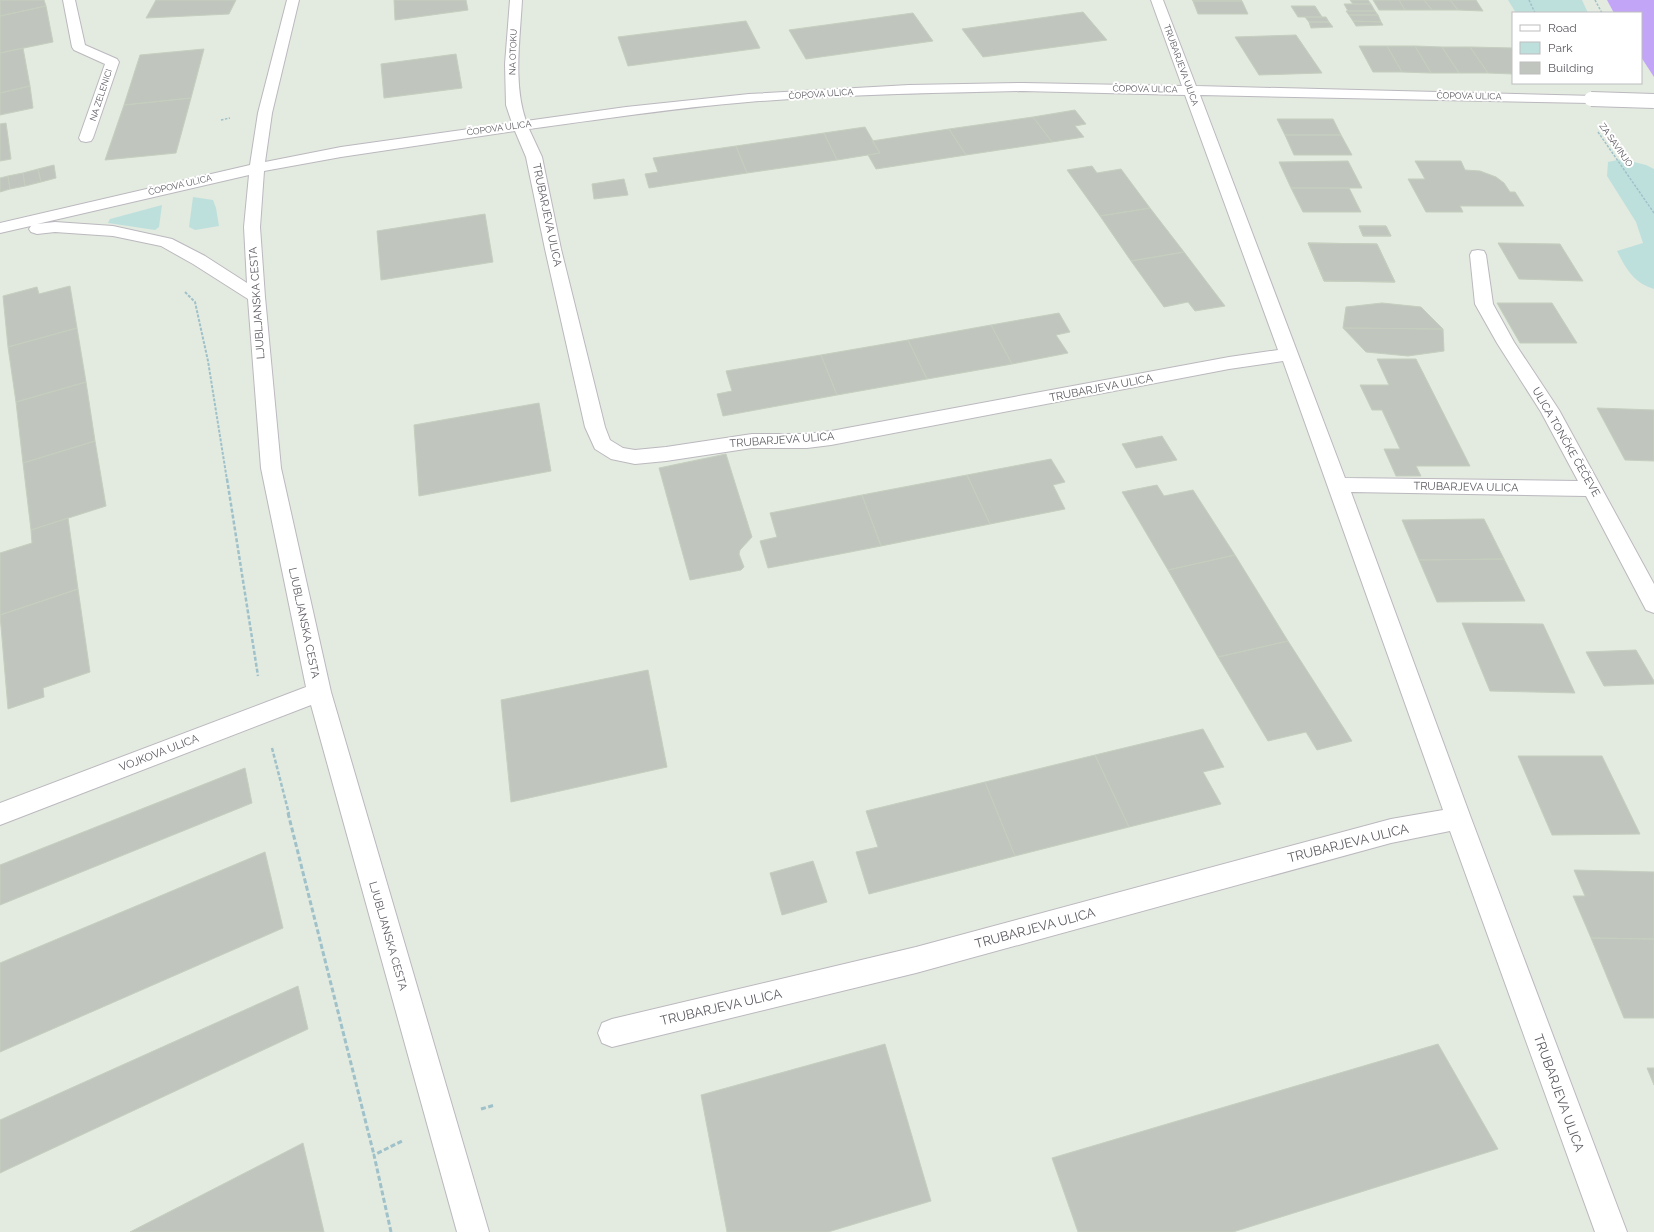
<svg xmlns="http://www.w3.org/2000/svg" width="1654" height="1232" viewBox="0 0 1654 1232" font-family="Raleway,sans-serif">
  <style>
    .green { fill: #bee0dd }
    .water { fill: #c2a5f6 }
    .building { fill: #c0c6bd; stroke: #c5cebf }
    .lines { fill: none; stroke-linecap: round; stroke-linejoin: round }
    .minor-casing { stroke: #bbb8be; stroke-width: 2 }
    .path-far3 { stroke: #9fc1c9; stroke-width: 1.5; stroke-dasharray: 2.5 1.5; stroke-linecap: butt }
    .path-far2 { stroke: #9fc1c9; stroke-width: 2; stroke-dasharray: 3 1.5; stroke-linecap: butt }
    .path-far1 { stroke: #9fc1c9; stroke-width: 2.5; stroke-dasharray: 4 2; stroke-linecap: butt }
    .path { stroke: #9fc1c9; stroke-width: 3; stroke-dasharray: 5 2.5; stroke-linecap: butt }
    .minor { fill: #fff; fill-rule: evenodd }
    .minor-bridge-casing { stroke: #bbb8be; stroke-width: 16; stroke-linecap: butt }
    .minor-bridge { stroke: #fff; stroke-width: 14 }
    .labels { text-anchor: middle; dominant-baseline: central; stroke-width: 4; stroke-linejoin: round; paint-order: stroke }
    .far-street-label { font-size: 9px; fill: #5c5960; stroke: #fff }
    .street-label { font-size: 11px; fill: #5c5960; stroke: #fff }
    .near-street-label { font-size: 13px; fill: #5c5960; stroke: #fff }
  </style>
  <rect width="100%" height="100%" fill="#e3eae0"/>
  <path class="green" d="M 1508,0 L 1582,0 L 1588,13 L 1516,13 Z
    M 1622,159 L 1646,165 L 1654,169 L 1654,289 C 1634,283 1626,269 1617,251 L 1643,243 L 1636,222 L 1607,176 L 1608,162 Z
    M 193,197 L 213,200 L 216,208 L 219,226 L 195,230 L 189,227 Z
    M 162,205 L 159,227 L 155,230 L 108,223 L 110,219 Z"/>
  <path class="water" d="M 1607,0 L 1654,0 L 1654,77 L 1641,57 L 1641,13 L 1614,13 Z"/>
  <path class="building" d="M 0,0 L 44,0 L 46,6 L 0,16 Z
    M 156,0 L 236,0 L 229,14 L 146,18 Z
    M 394,0 L 466,0 L 468,10 L 395,20 Z
    M 1192,0 L 1241,0 L 1242,1 L 1193,1 Z
    M 1350,0 L 1368,0 L 1371,4 L 1353,4 Z
    M 1373,0 L 1399,0 L 1405,10 L 1379,10 Z
    M 1399,0 L 1424,0 L 1432,10 L 1405,10 Z
    M 1424,0 L 1450,0 L 1458,10 L 1432,10 Z
    M 1450,0 L 1476,0 L 1483,11 L 1458,10 Z
    M 1193,1 L 1242,1 L 1248,14 L 1198,14 Z
    M 1344,4 L 1371,4 L 1375,11 L 1348,11 Z
    M 46,6 L 53,42 L 0,53 L 0,16 Z
    M 1291,6 L 1315,6 L 1322,17 L 1298,17 Z
    M 1346,11 L 1375,11 L 1378,15 L 1349,15 Z
    M 1083,12 L 1107,40 L 983,57 L 962,29 Z
    M 913,13 L 933,41 L 806,59 L 789,30 Z
    M 1349,15 L 1378,15 L 1381,22 L 1353,21 Z
    M 1305,17 L 1326,17 L 1329,22 L 1309,22 Z
    M 746,21 L 760,48 L 628,66 L 618,37 Z
    M 1353,21 L 1381,22 L 1383,25 L 1356,26 Z
    M 1309,22 L 1329,22 L 1333,27 L 1311,28 Z
    M 1296,35 L 1322,73 L 1259,75 L 1235,37 Z
    M 1359,46 L 1387,46 L 1402,72 L 1373,72 Z
    M 1387,46 L 1415,46 L 1431,73 L 1402,72 Z
    M 1415,46 L 1442,47 L 1459,73 L 1431,73 Z
    M 1442,47 L 1470,47 L 1488,73 L 1459,73 Z
    M 1470,47 L 1513,48 L 1513,74 L 1488,73 Z
    M 23,48 L 30,86 L 0,93 L 0,53 Z
    M 204,49 L 191,98 L 124,105 L 140,55 Z
    M 456,54 L 462,88 L 384,98 L 381,64 Z
    M 30,86 L 33,108 L 0,115 L 0,93 Z
    M 191,98 L 176,153 L 105,160 L 124,105 Z
    M 1075,110 L 1086,124 L 1075,126 L 1084,137 L 1052,142 L 1033,117 Z
    M 1033,117 L 1052,142 L 966,155 L 949,129 Z
    M 1277,119 L 1333,119 L 1341,135 L 1285,135 Z
    M 6,123 L 11,159 L 0,161 L 0,124 Z
    M 865,127 L 880,153 L 837,160 L 824,133 Z
    M 949,129 L 966,155 L 876,169 L 868,155 L 880,153 L 872,141 Z
    M 824,133 L 837,160 L 747,173 L 736,146 Z
    M 1285,135 L 1341,135 L 1352,155 L 1294,155 Z
    M 736,146 L 747,173 L 649,188 L 645,174 L 658,172 L 653,158 Z
    M 1348,161 L 1362,188 L 1291,188 L 1279,162 Z
    M 1415,161 L 1461,161 L 1465,170 L 1480,171 L 1496,177 L 1504,183 L 1510,192 L 1515,192 L 1524,206 L 1460,206 L 1463,212 L 1426,212 L 1408,179 L 1425,179 Z
    M 54,165 L 56,178 L 41,182 L 38,169 Z
    M 1092,166 L 1097,173 L 1121,169 L 1150,208 L 1100,216 L 1067,170 Z
    M 38,169 L 41,182 L 25,186 L 23,173 Z
    M 23,173 L 25,186 L 10,189 L 8,176 Z
    M 8,176 L 10,189 L 0,192 L 0,178 Z
    M 624,179 L 628,195 L 594,199 L 592,184 Z
    M 1291,188 L 1349,188 L 1361,212 L 1303,212 Z
    M 1150,208 L 1184,252 L 1131,261 L 1100,216 Z
    M 485,214 L 493,262 L 381,280 L 377,231 Z
    M 1359,226 L 1386,226 L 1391,236 L 1363,236 Z
    M 1359,226 L 1386,226 L 1391,236 L 1363,236 Z
    M 1308,243 L 1377,244 L 1395,282 L 1324,281 Z
    M 1308,243 L 1377,244 L 1395,282 L 1324,281 Z
    M 1498,243 L 1560,244 L 1583,281 L 1519,279 Z
    M 1184,252 L 1225,306 L 1195,311 L 1188,302 L 1164,307 L 1131,261 Z
    M 70,286 L 77,328 L 8,347 L 3,296 L 37,287 L 39,294 Z
    M 1382,303 L 1421,307 L 1443,329 L 1343,328 L 1346,307 Z
    M 1497,303 L 1552,303 L 1577,343 L 1520,343 Z
    M 1059,313 L 1070,332 L 1056,335 L 1068,353 L 1012,364 L 991,325 Z
    M 991,325 L 1012,364 L 927,379 L 908,340 Z
    M 77,328 L 86,382 L 16,402 L 8,347 Z
    M 1343,328 L 1443,329 L 1444,351 L 1408,356 L 1366,352 Z
    M 908,340 L 927,379 L 837,395 L 821,355 Z
    M 821,355 L 837,395 L 723,416 L 717,394 L 732,391 L 726,371 Z
    M 1377,359 L 1416,359 L 1470,466 L 1416,466 L 1421,476 L 1396,476 L 1384,449 L 1400,449 L 1382,410 L 1372,410 L 1360,385 L 1389,385 Z
    M 86,382 L 95,441 L 23,463 L 16,402 Z
    M 539,403 L 551,471 L 419,496 L 414,425 Z
    M 1597,408 L 1654,410 L 1654,461 L 1625,460 Z
    M 1162,436 L 1177,460 L 1136,468 L 1122,444 Z
    M 95,441 L 106,506 L 31,530 L 23,463 Z
    M 726,454 L 752,537 L 740,550 L 739,554 L 744,567 L 741,570 L 690,580 L 659,468 Z
    M 1051,459 L 1065,482 L 1053,485 L 1065,509 L 990,524 L 967,475 Z
    M 967,475 L 990,524 L 881,546 L 862,495 Z
    M 1157,485 L 1164,496 L 1193,490 L 1235,555 L 1168,570 L 1122,492 Z
    M 862,495 L 881,546 L 768,568 L 760,541 L 777,537 L 770,513 Z
    M 68,518 L 78,589 L 0,615 L 0,553 L 32,543 L 31,530 Z
    M 1484,519 L 1504,559 L 1419,560 L 1402,520 Z
    M 1235,555 L 1288,641 L 1218,657 L 1168,570 Z
    M 1504,559 L 1525,601 L 1437,602 L 1419,560 Z
    M 78,589 L 90,672 L 43,688 L 44,697 L 8,709 L 0,615 Z
    M 1462,623 L 1543,624 L 1575,693 L 1490,691 Z
    M 1288,641 L 1352,741 L 1317,750 L 1306,732 L 1268,741 L 1218,657 Z
    M 1636,650 L 1654,681 L 1654,684 L 1604,686 L 1586,652 Z
    M 648,670 L 667,767 L 511,802 L 501,700 Z
    M 1203,729 L 1224,767 L 1203,772 L 1221,804 L 1129,827 L 1095,755 Z
    M 1095,755 L 1129,827 L 1015,856 L 985,782 Z
    M 1518,756 L 1602,756 L 1640,834 L 1552,835 Z
    M 245,768 L 252,803 L 0,905 L 0,865 Z
    M 985,782 L 1015,856 L 869,894 L 856,852 L 878,847 L 866,811 Z
    M 265,852 L 283,928 L 0,1052 L 0,963 Z
    M 813,861 L 827,902 L 782,915 L 770,873 Z
    M 1574,870 L 1654,872 L 1654,939 L 1591,938 L 1573,896 L 1585,896 Z
    M 1591,938 L 1654,939 L 1654,1018 L 1624,1018 Z
    M 298,986 L 308,1029 L 0,1173 L 0,1120 Z
    M 885,1044 L 931,1201 L 828,1232 L 727,1232 L 701,1095 Z
    M 1438,1044 L 1498,1149 L 1233,1232 L 1078,1232 L 1052,1158 Z
    M 1647,1068 L 1654,1068 L 1654,1085 Z
    M 303,1143 L 324,1232 L 130,1232 Z"/>
  <g class="lines">
    <defs>
      <path id="minor" d="M 63,0 L 75,0 L 85,45 L 117,59 L 119,62 L 93,138 L 91,141 L 86,142 L 81,141 L 79,138 L 105,64 L 74,50 L 72,47 Z
        M 287,0 L 299,0 L 272,113 L 265,162 L 341,147 L 512,123 L 506,105 L 505,64 L 510,0 L 522,0 C 520,39 513,84 526,121 L 626,107 L 749,94 L 909,85 L 1023,83 L 1182,86 L 1151,0 L 1163,0 L 1196,86 L 1596,96 L 1598,99 L 1596,102 L 1591,103 L 1200,95 L 1345,478 L 1578,481 L 1541,412 L 1497,343 L 1475,304 L 1470,255 L 1472,251 L 1478,250 L 1484,251 L 1486,255 L 1493,304 L 1514,342 L 1559,410 L 1654,584 L 1654,613 L 1646,610 L 1586,496 L 1351,492 L 1471,818 L 1627,1232 L 1595,1232 L 1450,831 L 1391,843 L 916,973 L 612,1047 L 602,1043 L 598,1033 L 602,1023 L 612,1019 L 916,947 L 1391,819 L 1443,810 L 1283,361 L 1229,369 L 831,445 L 807,448 L 752,448 L 666,461 L 635,464 L 611,459 L 595,449 L 585,427 L 545,249 L 526,157 L 515,131 L 341,157 L 264,171 L 260,227 L 265,297 L 281,468 L 331,692 L 489,1232 L 457,1232 L 311,705 L 0,825 L 0,803 L 306,687 L 261,468 L 248,299 L 193,264 L 161,246 L 113,236 L 55,232 L 37,234 L 31,232 L 29,229 L 31,226 L 35,225 L 0,233 L 0,223 L 250,165 L 258,113 ZM 1023,91 L 1185,95 L 1278,350 L 1229,357 L 831,431 L 807,434 L 752,434 L 666,447 L 635,450 L 623,448 L 610,440 L 605,427 L 561,249 L 542,157 L 529,129 C 602,119 675,108 748,102 C 840,95 931,93 1023,91 ZM 249,175 L 244,227 L 247,283 L 205,256 L 172,239 L 113,226 L 55,222 L 37,224 Z"/>
    </defs>
    <use href="#minor" class="minor-casing"/>
    <path class="path-far3" d="M 1529,0 L 1535,13
      M 1595,0 L 1602,13
      M 221,120 L 230,118
      M 1598,132 L 1654,213"/>
    <path class="path-far2" d="M 185,292 L 195,302 L 208,361 L 227,480"/>
    <path class="path-far1" d="M 227,479 L 258,676
      M 272,748 L 289,814"/>
    <path class="path" d="M 288,813 L 374,1155
      M 481,1109 L 495,1105
      M 391,1232 L 374,1155 L 404,1140"/>
    <use href="#minor" class="minor"/>
    <defs>
      <path id="minor-bridge" d="M 1591,99 L 1654,101"/>
    </defs>
    <use href="#minor-bridge" class="minor-bridge-casing"/>
    <use href="#minor-bridge" class="minor-bridge"/>
  </g>
  <g class="labels">
    <g class="far-street-label">
      <text transform="translate(513 52) rotate(-88)">NA OTOKU</text>
      <text transform="translate(1181 65) rotate(70)">TRUBARJEVA ULICA</text>
      <text transform="translate(1145 89) rotate(1)">ČOPOVA ULICA</text>
      <text transform="translate(821 94) rotate(-4)">ČOPOVA ULICA</text>
      <text transform="translate(101 95) rotate(-72)">NA ZELENICI</text>
      <text transform="translate(1469 96) rotate(1)">ČOPOVA ULICA</text>
      <text transform="translate(499 128) rotate(-8)">ČOPOVA ULICA</text>
      <text transform="translate(1616 145) rotate(55)">ZA SAVINJO</text>
      <text transform="translate(180 185) rotate(-13)">ČOPOVA ULICA</text>
    </g>
    <g class="street-label">
      <text transform="translate(547 215) rotate(78)">TRUBARJEVA ULICA</text>
      <text transform="translate(257 303) rotate(-94)">LJUBLJANSKA CESTA</text>
      <text transform="translate(1101 388) rotate(-11)">TRUBARJEVA ULICA</text>
      <text transform="translate(782 440) rotate(-4)">TRUBARJEVA ULICA</text>
      <text transform="translate(1566 442) rotate(60)">ULICA TONČKE ČEČEVE</text>
      <text transform="translate(1466 487) rotate(1)">TRUBARJEVA ULICA</text>
      <text transform="translate(304 623) rotate(78)">LJUBLJANSKA CESTA</text>
      <text transform="translate(159 753) rotate(-21)">VOJKOVA ULICA</text>
      <text transform="translate(388 936) rotate(74)">LJUBLJANSKA CESTA</text>
    </g>
    <g class="near-street-label">
      <text transform="translate(1348 843) rotate(-14)">TRUBARJEVA ULICA</text>
      <text transform="translate(1035 928) rotate(-15)">TRUBARJEVA ULICA</text>
      <text transform="translate(721 1007) rotate(-13)">TRUBARJEVA ULICA</text>
      <text transform="translate(1559 1093) rotate(70)">TRUBARJEVA ULICA</text>
    </g>
  </g>
  <rect x="1512" y="12" width="130" height="72" fill="#ffffff" stroke="#bebdbf"/>
  <rect x="1520" y="25" width="20" height="6" fill="#ffffff" stroke="#bebdbf"/>
  <text x="1548" y="32" font-size="12" fill="#5c5960">Road</text>
  <rect x="1520" y="42" width="20" height="12" fill="#bee0dd" stroke="#bebdbf"/>
  <text x="1548" y="52" font-size="12" fill="#5c5960">Park</text>
  <rect x="1520" y="62" width="20" height="12" fill="#c0c6bd" stroke="#bebdbf"/>
  <text x="1548" y="72" font-size="12" fill="#5c5960">Building</text>
</svg>
